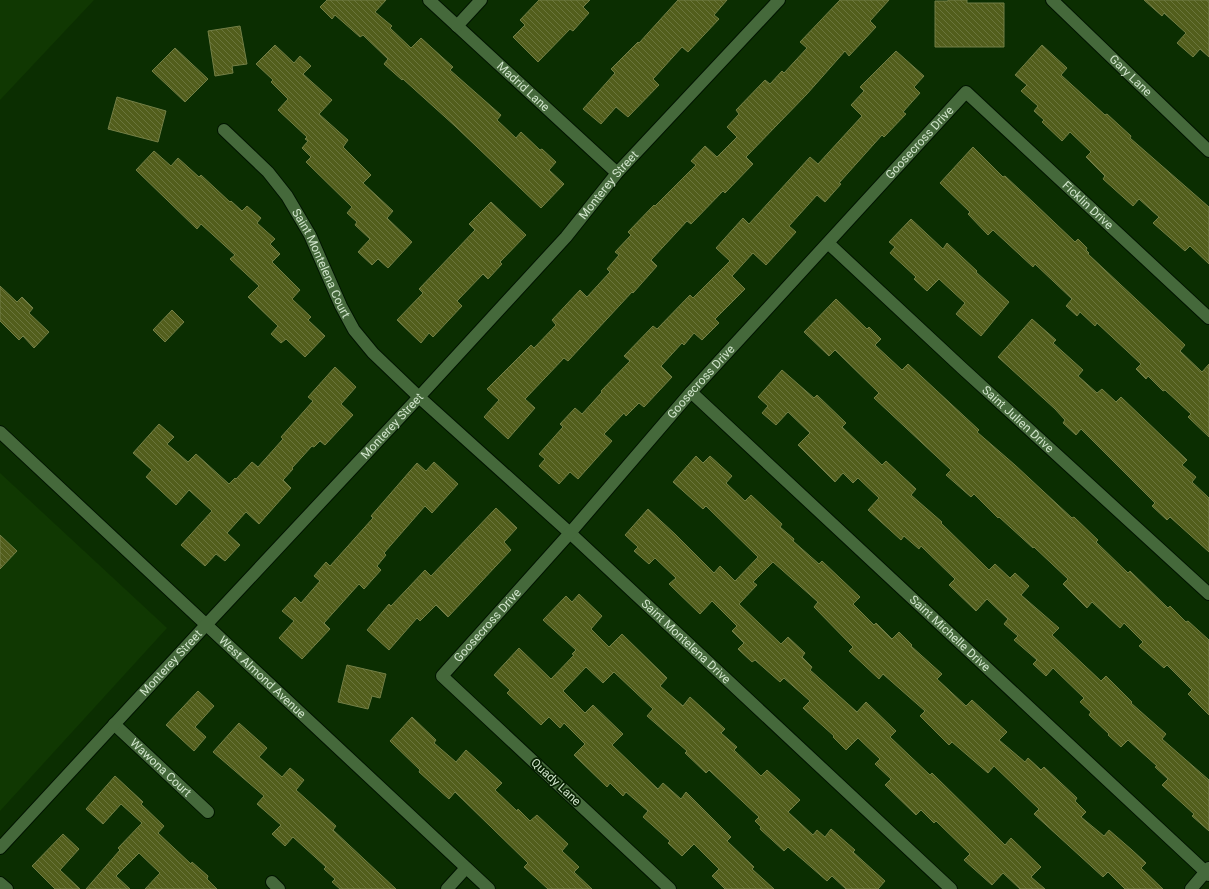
<svg xmlns="http://www.w3.org/2000/svg" width="1209" height="889" viewBox="0 0 1209 889" font-family="Roboto,sans-serif">
  <style>
    .built { fill: #103802 }
    .building { fill: url(#building-back-hatch); stroke: #737f46 }
    .lines { fill: none; stroke-linecap: round; stroke-linejoin: round }
    .street-casing { stroke: #001400; stroke-width: 14 }
    .street { stroke: #45693b; stroke-width: 12 }
    .labels { text-anchor: middle; dominant-baseline: central; stroke-width: 3.5; stroke-linejoin: round; paint-order: stroke }
    .street-label { font-size: 12px; fill: #d1e5cc; stroke: #082202 }
  </style>
  <defs>
    <pattern id="building-back-hatch" width="6" height="6" patternUnits="userSpaceOnUse"><rect width="6" height="6" fill="#525e1c"/><path d="M-1 5l2 2M0 0l6 6M5-1l2 2" fill="none" stroke="#6a753c"/></pattern>
  </defs>
  <rect width="100%" height="100%" fill="#0b2e01"/>
  <path class="built" d="M 0,0 L 94,0 L 0,100 Z
    M 0,473 L 167,628 L 0,811 Z"/>
  <path class="building" d="M 327,0 L 386,0 L 375,12 L 392,26 L 390,28 L 411,48 L 421,38 L 453,67 L 450,70 L 501,115 L 497,120 L 516,138 L 521,132 L 540,150 L 542,149 L 556,162 L 549,170 L 564,184 L 541,208 L 455,126 L 403,79 L 402,80 L 384,64 L 388,59 L 363,35 L 360,37 L 335,15 L 332,19 L 320,7 Z
    M 539,0 L 590,0 L 583,7 L 589,13 L 573,31 L 570,29 L 538,62 L 513,37 L 525,25 L 520,20 Z
    M 678,0 L 727,0 L 714,15 L 719,19 L 688,52 L 682,47 L 653,79 L 659,85 L 628,117 L 616,107 L 601,124 L 583,109 L 615,73 L 611,69 L 638,42 L 639,43 Z
    M 840,0 L 889,0 L 870,21 L 876,27 L 849,56 L 845,51 L 807,94 L 746,157 L 753,164 L 725,193 L 723,191 L 691,224 L 687,221 L 651,260 L 657,266 L 633,293 L 632,292 L 568,361 L 564,358 L 525,399 L 535,408 L 508,439 L 484,417 L 499,400 L 487,389 L 531,345 L 534,348 L 556,325 L 552,320 L 580,290 L 587,297 L 610,272 L 607,269 L 619,255 L 615,252 L 631,235 L 628,232 L 654,205 L 655,206 L 696,165 L 691,161 L 705,146 L 717,157 L 737,137 L 727,127 L 739,114 L 736,110 L 765,80 L 770,84 L 782,71 L 784,73 L 807,48 L 800,42 Z
    M 948,0 L 967,0 L 967,3 L 1004,3 L 1004,47 L 935,47 L 935,1 L 948,1 Z
    M 1144,0 L 1209,0 L 1209,57 L 1200,49 L 1193,57 L 1177,43 L 1186,33 L 1164,13 L 1162,16 Z
    M 240,26 L 247,64 L 232,66 L 233,73 L 215,76 L 208,31 Z
    M 275,45 L 294,63 L 300,56 L 311,66 L 303,74 L 332,100 L 319,114 L 348,140 L 343,147 L 371,175 L 363,183 L 393,211 L 387,218 L 412,242 L 388,268 L 378,259 L 372,265 L 358,252 L 370,239 L 355,225 L 357,222 L 347,213 L 352,207 L 306,162 L 311,157 L 302,148 L 308,141 L 305,139 L 307,137 L 278,110 L 288,99 L 271,82 L 273,80 L 256,64 Z
    M 1042,45 L 1067,68 L 1061,75 L 1105,115 L 1107,114 L 1131,136 L 1130,138 L 1209,207 L 1209,264 L 1190,246 L 1185,251 L 1153,223 L 1159,217 L 1139,199 L 1133,206 L 1103,179 L 1105,176 L 1086,157 L 1091,152 L 1070,132 L 1062,141 L 1042,122 L 1044,120 L 1034,111 L 1038,106 L 1021,91 L 1027,85 L 1015,75 Z
    M 175,48 L 208,79 L 185,102 L 152,71 Z
    M 896,51 L 924,76 L 914,87 L 920,93 L 903,112 L 906,114 L 884,137 L 882,135 L 839,183 L 841,184 L 825,202 L 817,195 L 789,226 L 796,232 L 766,265 L 753,253 L 732,276 L 745,289 L 715,319 L 719,323 L 702,340 L 694,333 L 684,345 L 682,343 L 661,366 L 672,377 L 644,407 L 639,403 L 626,416 L 624,413 L 604,434 L 612,441 L 578,479 L 570,472 L 559,484 L 539,466 L 545,459 L 539,454 L 563,427 L 560,424 L 575,408 L 582,414 L 602,392 L 601,391 L 630,361 L 624,356 L 653,326 L 657,329 L 690,295 L 693,298 L 730,261 L 716,248 L 743,218 L 749,224 L 810,157 L 818,164 L 862,116 L 851,105 L 864,91 L 860,87 Z
    M 117,97 L 166,111 L 158,142 L 108,129 Z
    M 973,147 L 1003,177 L 1005,176 L 1035,204 L 1075,242 L 1078,239 L 1087,248 L 1086,250 L 1089,253 L 1088,254 L 1185,345 L 1180,351 L 1202,372 L 1209,364 L 1209,437 L 1188,417 L 1191,414 L 1165,390 L 1163,391 L 1148,376 L 1146,379 L 1136,369 L 1141,364 L 1097,323 L 1095,326 L 1080,312 L 1077,316 L 1066,306 L 1072,299 L 1035,264 L 1033,267 L 993,230 L 988,235 L 968,214 L 970,212 L 940,183 Z
    M 154,151 L 171,166 L 178,158 L 199,177 L 201,175 L 230,202 L 231,201 L 242,211 L 247,206 L 261,218 L 257,223 L 275,239 L 270,244 L 280,254 L 272,262 L 300,290 L 292,299 L 311,317 L 308,320 L 325,336 L 305,357 L 286,339 L 281,343 L 271,334 L 278,326 L 248,297 L 259,286 L 230,259 L 235,255 L 201,224 L 197,229 L 136,170 Z
    M 491,202 L 526,235 L 500,262 L 502,264 L 488,279 L 483,274 L 457,301 L 462,306 L 433,337 L 429,333 L 421,343 L 397,320 L 423,293 L 419,289 L 475,230 L 469,224 Z
    M 911,219 L 943,249 L 947,243 L 977,271 L 976,272 L 1009,302 L 981,336 L 956,314 L 965,303 L 939,279 L 927,291 L 914,279 L 916,277 L 890,253 L 895,247 L 889,242 Z
    M 0,286 L 17,302 L 22,297 L 33,308 L 29,313 L 49,332 L 34,348 L 23,336 L 19,340 L 0,321 Z
    M 836,299 L 867,329 L 869,327 L 881,339 L 875,345 L 902,370 L 908,364 L 979,430 L 977,432 L 1015,465 L 1072,518 L 1074,517 L 1098,540 L 1096,542 L 1128,573 L 1130,571 L 1168,608 L 1170,606 L 1186,622 L 1188,621 L 1209,640 L 1209,715 L 1188,694 L 1192,690 L 1167,665 L 1164,668 L 1139,646 L 1143,642 L 1124,623 L 1120,628 L 1092,602 L 1087,608 L 1063,584 L 1068,579 L 1034,547 L 1033,548 L 999,517 L 998,518 L 974,494 L 971,497 L 946,475 L 951,470 L 874,398 L 879,393 L 835,350 L 829,356 L 804,332 Z
    M 172,310 L 184,322 L 165,342 L 153,330 Z
    M 1032,319 L 1056,340 L 1053,343 L 1083,370 L 1078,376 L 1097,393 L 1102,389 L 1116,402 L 1121,397 L 1187,460 L 1182,465 L 1196,477 L 1192,482 L 1209,498 L 1209,552 L 1170,517 L 1167,520 L 1152,506 L 1155,503 L 1081,429 L 1076,435 L 1063,423 L 1065,420 L 1055,409 L 998,357 Z
    M 335,367 L 356,387 L 341,404 L 353,415 L 325,445 L 320,441 L 314,447 L 312,446 L 292,468 L 293,469 L 283,480 L 291,488 L 259,524 L 246,512 L 227,533 L 240,545 L 225,561 L 216,554 L 205,566 L 181,545 L 212,511 L 189,490 L 176,505 L 146,477 L 152,470 L 133,453 L 159,424 L 174,437 L 167,444 L 188,462 L 196,454 L 229,484 L 235,478 L 236,479 L 252,462 L 258,467 L 283,439 L 281,437 L 313,401 L 308,397 Z
    M 782,370 L 814,398 L 817,395 L 846,423 L 842,427 L 882,465 L 886,461 L 916,489 L 911,495 L 942,522 L 941,523 L 989,570 L 995,564 L 1010,578 L 1015,573 L 1029,586 L 1021,595 L 1059,628 L 1052,635 L 1101,681 L 1106,676 L 1132,702 L 1131,703 L 1166,734 L 1162,739 L 1209,780 L 1209,831 L 1192,816 L 1194,814 L 1162,785 L 1168,779 L 1155,767 L 1157,766 L 1128,740 L 1121,747 L 1108,735 L 1109,734 L 1089,715 L 1091,712 L 1080,702 L 1084,698 L 1053,668 L 1046,676 L 1033,664 L 1037,660 L 1014,640 L 1018,636 L 1004,624 L 1008,619 L 987,599 L 976,611 L 949,585 L 955,579 L 921,546 L 919,549 L 904,536 L 901,540 L 868,510 L 879,498 L 858,478 L 853,483 L 843,473 L 835,482 L 798,445 L 810,433 L 788,412 L 776,425 L 762,413 L 768,406 L 758,397 Z
    M 696,456 L 703,463 L 710,456 L 732,476 L 726,483 L 745,501 L 751,495 L 782,524 L 780,527 L 794,539 L 793,541 L 819,564 L 822,561 L 860,597 L 853,604 L 874,625 L 876,623 L 892,639 L 899,632 L 912,645 L 911,646 L 942,674 L 937,679 L 966,706 L 972,700 L 1007,732 L 999,740 L 1025,762 L 1028,758 L 1041,770 L 1044,767 L 1077,798 L 1075,801 L 1086,812 L 1081,817 L 1104,836 L 1109,830 L 1132,850 L 1146,863 L 1141,868 L 1163,889 L 1125,889 L 1108,872 L 1103,877 L 1034,814 L 1039,809 L 994,766 L 988,773 L 952,742 L 949,745 L 920,716 L 925,711 L 883,674 L 879,679 L 849,651 L 853,647 L 814,607 L 818,602 L 773,562 L 753,582 L 757,585 L 739,604 L 781,644 L 788,637 L 805,653 L 802,657 L 812,667 L 810,670 L 857,712 L 866,702 L 896,731 L 890,737 L 930,775 L 932,773 L 1005,845 L 1011,838 L 1041,867 L 1031,877 L 1045,889 L 1020,889 L 1003,873 L 992,885 L 964,860 L 970,854 L 936,821 L 934,823 L 921,810 L 916,815 L 885,785 L 891,779 L 875,764 L 880,759 L 858,738 L 846,750 L 833,737 L 834,736 L 803,708 L 810,701 L 784,678 L 780,682 L 755,660 L 752,662 L 738,649 L 744,643 L 732,631 L 737,626 L 712,601 L 700,614 L 669,584 L 676,578 L 655,558 L 649,564 L 634,551 L 638,547 L 625,535 L 648,509 L 675,534 L 714,573 L 720,566 L 735,581 L 758,557 L 706,506 L 703,509 L 673,482 Z
    M 434,462 L 458,484 L 432,513 L 425,506 L 384,553 L 386,555 L 377,566 L 381,570 L 364,589 L 359,584 L 324,623 L 330,629 L 302,659 L 279,638 L 294,621 L 282,611 L 295,597 L 301,603 L 320,581 L 314,576 L 326,562 L 330,566 L 373,518 L 371,516 L 417,463 L 426,471 Z
    M 496,508 L 517,528 L 504,542 L 511,550 L 448,617 L 436,605 L 420,621 L 417,618 L 389,650 L 367,630 L 389,604 L 391,606 L 425,570 L 431,576 Z
    M 0,535 L 17,551 L 0,569 Z
    M 579,594 L 602,616 L 591,629 L 609,647 L 622,634 L 667,678 L 660,686 L 683,706 L 690,697 L 725,729 L 721,733 L 737,747 L 734,750 L 761,776 L 767,770 L 800,800 L 788,812 L 813,835 L 817,830 L 825,837 L 831,829 L 855,850 L 853,852 L 885,881 L 878,889 L 846,889 L 832,876 L 827,881 L 788,847 L 784,851 L 760,829 L 761,827 L 755,821 L 759,817 L 709,770 L 706,773 L 685,753 L 687,751 L 647,716 L 653,709 L 614,672 L 603,683 L 586,667 L 563,691 L 585,713 L 593,705 L 623,734 L 612,745 L 658,789 L 663,783 L 681,799 L 686,792 L 731,837 L 727,841 L 754,867 L 752,869 L 774,889 L 725,889 L 712,876 L 719,869 L 694,844 L 682,856 L 668,843 L 670,841 L 643,817 L 648,811 L 626,792 L 623,796 L 610,783 L 607,787 L 574,755 L 585,744 L 564,723 L 560,728 L 549,717 L 541,725 L 507,693 L 510,690 L 494,675 L 519,648 L 551,679 L 574,655 L 572,654 L 576,650 L 543,620 L 566,596 L 572,602 Z
    M 347,665 L 386,674 L 380,698 L 372,696 L 368,709 L 338,702 Z
    M 198,691 L 214,706 L 195,727 L 206,737 L 194,751 L 166,725 Z
    M 412,717 L 436,740 L 434,743 L 456,762 L 466,750 L 502,783 L 495,790 L 517,811 L 518,809 L 530,821 L 537,815 L 568,844 L 562,851 L 579,867 L 574,872 L 592,889 L 548,889 L 524,867 L 528,863 L 455,792 L 449,799 L 419,772 L 420,770 L 390,741 Z
    M 239,723 L 267,748 L 259,757 L 282,777 L 290,768 L 304,780 L 296,790 L 336,826 L 333,830 L 396,889 L 340,889 L 332,882 L 335,879 L 324,869 L 326,867 L 293,837 L 285,846 L 272,834 L 281,825 L 257,804 L 264,796 L 213,752 Z
    M 115,776 L 143,802 L 141,804 L 164,826 L 158,833 L 191,864 L 192,862 L 208,876 L 207,879 L 217,889 L 145,889 L 160,873 L 139,853 L 116,876 L 130,889 L 86,889 L 120,850 L 118,848 L 142,823 L 121,804 L 103,824 L 86,809 Z
    M 63,834 L 79,849 L 60,870 L 80,889 L 55,889 L 32,866 Z"/>
  <g class="lines">
    <defs>
      <g id="street">
        <path id="s1" d="M 429,0 L 617,173"/>
        <path id="s2" d="M 1052,0 L 1209,151"/>
        <path d="M 457,26 L 481,0"/>
        <path id="s3" d="M 224,130 L 268,172 L 287,196 L 310,235 L 341,306 L 354,330 L 373,353 L 419,397 L 570,533 L 951,889"/>
        <path id="s4" d="M 828,243 L 962,368 L 1209,594"/>
        <path id="s5" d="M 691,392 L 1209,875"/>
        <path id="s6" d="M 0,432 L 489,889"/>
        <path id="s7" d="M 114,724 L 208,812"/>
        <path id="s8" d="M 0,848 L 206,625 L 419,397 L 566,237 L 617,173 L 779,0"/>
        <path d="M 272,882 L 279,889"/>
        <path d="M 0,883 L 7,889"/>
        <path d="M 447,889 L 466,868"/>
        <path id="s9" d="M 670,889 L 442,676 L 570,533 L 691,392 L 966,92 L 1209,318"/>
        <path d="M 1191,889 L 1209,868"/>
      </g>
    </defs>
    <use href="#street" class="street-casing"/>
    <use href="#street" class="street"/>
  </g>
  <g class="labels">
    <g class="street-label">
      <text stroke="none"><textPath href="#s2" startOffset="109">Gary Lane</textPath></text>
      <text stroke="none"><textPath href="#s1" startOffset="128">Madrid Lane</textPath></text>
      <text stroke="none"><textPath href="#s9" startOffset="1028">Goosecross Drive</textPath></text>
      <text stroke="none"><textPath href="#s8" startOffset="900">Monterey Street</textPath></text>
      <text stroke="none"><textPath href="#s9" startOffset="1263">Ficklin Drive</textPath></text>
      <text stroke="none"><textPath href="#s3" startOffset="167">Saint Montelena Court</textPath></text>
      <text stroke="none"><textPath href="#s9" startOffset="704">Goosecross Drive</textPath></text>
      <text stroke="none"><textPath href="#s4" startOffset="259">Saint Julien Drive</textPath></text>
      <text stroke="none"><textPath href="#s8" startOffset="576">Monterey Street</textPath></text>
      <text stroke="none"><textPath href="#s9" startOffset="380">Goosecross Drive</textPath></text>
      <text stroke="none"><textPath href="#s5" startOffset="354">Saint Michelle Drive</textPath></text>
      <text stroke="none"><textPath href="#s3" startOffset="697">Saint Montelena Drive</textPath></text>
      <text stroke="none"><textPath href="#s8" startOffset="252">Monterey Street</textPath></text>
      <text stroke="none"><textPath href="#s6" startOffset="359">West Almond Avenue</textPath></text>
      <text stroke="none"><textPath href="#s7" startOffset="64">Wawona Court</textPath></text>
      <text transform="translate(556 782) rotate(43)">Quady Lane</text>
    </g>
  </g>
</svg>
